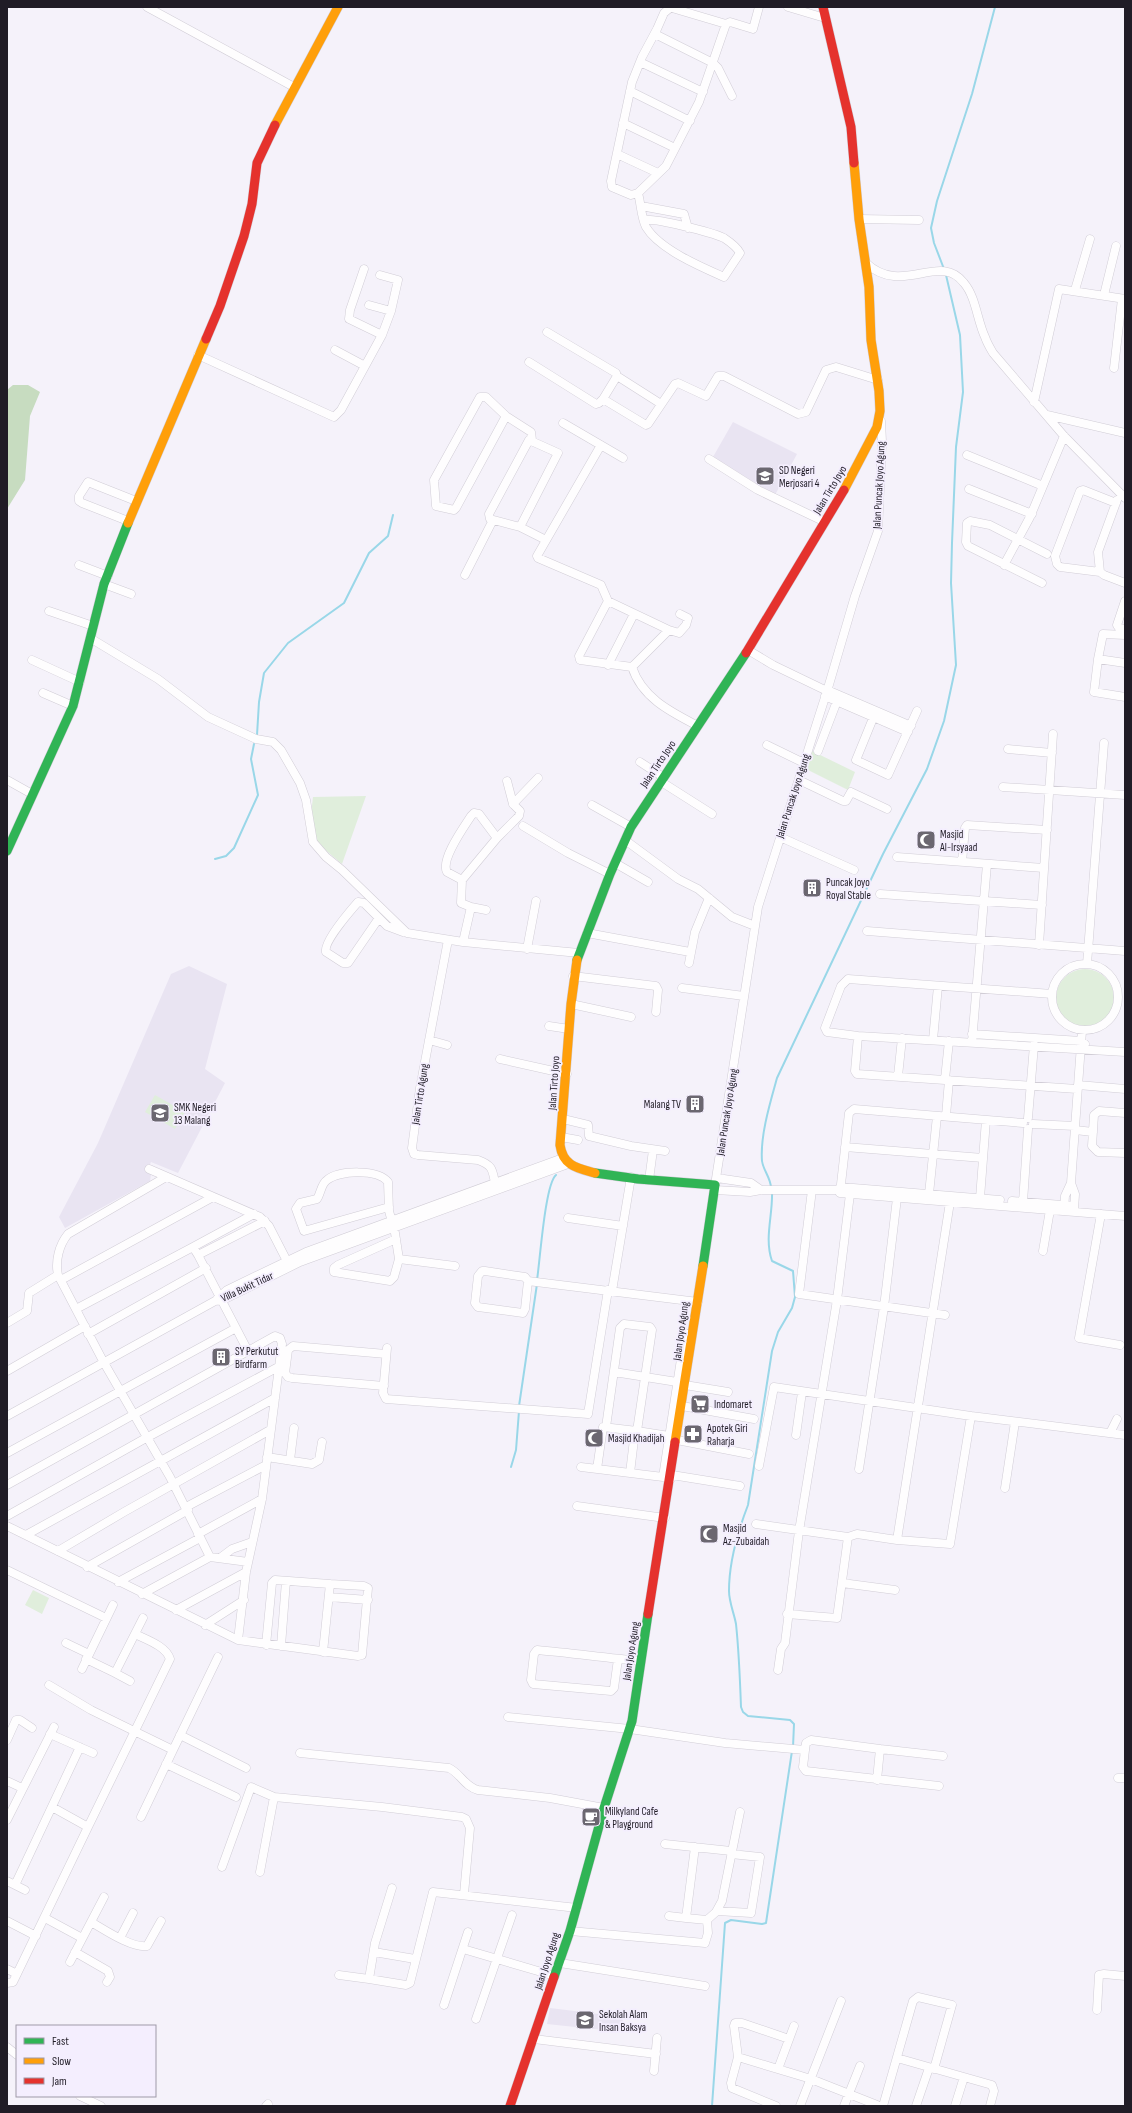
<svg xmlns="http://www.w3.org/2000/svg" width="1132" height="2113" viewBox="0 0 1132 2113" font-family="'Sofia Sans Condensed',sans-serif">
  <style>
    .built { fill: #e9e4f2 }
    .green { fill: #e0eedc }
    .forest { fill: #c7dcc0 }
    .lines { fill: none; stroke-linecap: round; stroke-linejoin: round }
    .stream { stroke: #99d7e8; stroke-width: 2 }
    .street-casing { stroke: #d1cdd6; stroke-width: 9 }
    .fast-casing { stroke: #d1cdd6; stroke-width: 10 }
    .slow-casing { stroke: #d1cdd6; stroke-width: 10 }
    .jam-casing { stroke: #d1cdd6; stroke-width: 10 }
    .street { stroke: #fefdfe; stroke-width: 8 }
    .fast { stroke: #30b455; stroke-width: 9 }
    .slow { stroke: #ff9f0a; stroke-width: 9 }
    .jam { stroke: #e5322d; stroke-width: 9 }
    .labels { text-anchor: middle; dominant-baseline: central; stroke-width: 3.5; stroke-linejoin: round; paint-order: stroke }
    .poi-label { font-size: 11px; fill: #201c26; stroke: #f4eefe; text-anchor: start }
    .street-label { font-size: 11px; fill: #201c26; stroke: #f4eefe }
  </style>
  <rect width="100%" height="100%" fill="#f5f2fa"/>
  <path class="built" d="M 733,422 L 797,454 L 775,495 L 713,457 Z
    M 189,966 L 227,984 L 205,1069 L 225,1083 L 178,1173 L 151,1162 L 147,1171 L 151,1174 L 150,1181 L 65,1228 L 59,1217 L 98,1143 L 171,974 Z
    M 550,2008 L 623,2017 L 622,2032 L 547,2024 Z"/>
  <path class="green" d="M 812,751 L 855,772 L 848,790 L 806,769 Z
    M 366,796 L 342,864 L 317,843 L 311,815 L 313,797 Z
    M1056 998a29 29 0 1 1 58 0a29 29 0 1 1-58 0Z
    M 155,1095 L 185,1112 L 175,1129 L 145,1112 Z
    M 33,1590 L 49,1598 L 42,1614 L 25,1605 Z"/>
  <path class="forest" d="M 13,385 L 28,385 L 40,392 L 30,416 L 25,480 L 7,509 L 7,390 Z"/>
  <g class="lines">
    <path class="stream" d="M 944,269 L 934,243 L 931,228 L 937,201 L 972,94 L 995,7
      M 257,735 L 259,702 L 264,673 L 288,643 L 344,603 L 369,553 L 388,536 L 393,515
      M 215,859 L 226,856 L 234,848 L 258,795 L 251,759 L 254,744
      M 771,1188 C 771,1178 763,1170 762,1161 C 760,1136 770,1103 777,1078 L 883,854 L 927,769 L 944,721 L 956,665 L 951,583 L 952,543 L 956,447 L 963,392 L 960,335 L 946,275
      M 772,1192 C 773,1215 764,1238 772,1261 L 793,1271 L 795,1297 L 792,1308 L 778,1332 L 772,1351 L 748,1505 C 738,1531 729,1563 729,1591 C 729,1602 734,1613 736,1624 C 739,1652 740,1679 741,1707 L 743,1712 L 748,1716 L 790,1720 L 794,1724 L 793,1747
      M 537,1280 C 540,1261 545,1184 556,1175
      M 519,1406 L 537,1284
      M 511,1467 L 516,1450 L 519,1411
      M 712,2106 L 725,1923 L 731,1920 L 762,1924 L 766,1923 L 792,1751"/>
    <defs>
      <path id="street" d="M 147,7 L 294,87
        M 788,7 L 825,18
        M 655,34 L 713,63 L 718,68 L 732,96
        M 640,62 L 703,92
        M 630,91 L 690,121
        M 623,123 L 675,148
        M 617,154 L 658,173
        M 638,193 L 631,195 L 612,187 L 611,181 L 632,82 L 642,57 L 657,29 L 664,13 L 670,8 L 672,8 L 726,24
        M 641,206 L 684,214 L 688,228
        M 859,219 L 919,220
        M 644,220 C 656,218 711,232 724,238 C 730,242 737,247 740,253 L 724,277 C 701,267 659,249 646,227 C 641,217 641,204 638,193 L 666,166 L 699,102 L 726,24 L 730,22 L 753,29 L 759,7
        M 866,263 C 902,297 940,251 964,283 C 976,297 977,320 985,337 C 987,343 990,348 993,353 L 1064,436 L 1125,498
        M 364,269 L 350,310 L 349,319 L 382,335
        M 1075,290 L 1090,239
        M 1104,295 L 1116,246
        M 369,305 L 391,311
        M 547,332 L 616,373 L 617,376 L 661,404
        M 335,350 L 365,366
        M 198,355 L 334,417 L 341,410 L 382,335 L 391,311 L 398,280 L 380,275
        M 529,362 L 596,404 L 599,403 L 603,399 L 646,425 L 648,424 L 675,384 L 678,383 L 706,396 L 718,376 L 724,376 L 798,414 L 806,412 L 826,370 L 836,367 L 878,380
        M 1114,368 L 1122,299
        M 603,399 L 617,376
        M 1034,402 L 1059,289 L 1125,299
        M 1047,415 L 1125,433
        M 506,416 L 456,508 L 454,510 L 436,506 L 434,480 L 480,397 L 486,397 L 506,416 L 531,432 L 532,440
        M 563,423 L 623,458
        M 601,445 L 537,556 L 538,558 L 601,585 L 608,601
        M 967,455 L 1043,486
        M 709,459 L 758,490 L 825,522
        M 969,489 L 1032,514
        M 1116,503 L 1083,490 L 1080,491 L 1055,556 L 1057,564 L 1060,567 L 1100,572 L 1104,575 L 1125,583
        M 128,521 L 82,503 L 79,501 L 79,496 L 88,482 L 136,501
        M 520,527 L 490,519 L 489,514 L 529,440 L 558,453 L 520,527 L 546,540
        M 79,565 L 108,576
        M 1004,565 L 1030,517 L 1064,436
        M 1100,572 L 1098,552 L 1117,500
        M 465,575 L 493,520
        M 1042,583 L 968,546 L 966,542 L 967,523 L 970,521 L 990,525 L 1047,554
        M 104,584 L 131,594
        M 1125,601 L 1117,625 L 1119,628 L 1125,629
        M 49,611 L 93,626
        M 669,630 L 679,633 L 686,625 L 688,618 L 680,614
        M 1125,635 L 1103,634 L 1098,659 L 1125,663
        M 90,638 L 158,679 L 208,717 L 256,739 L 273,742 L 281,750 L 300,783 L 306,800 L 313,842 L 326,857 L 342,870 L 407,933 L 463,942 L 579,953
        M 748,650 L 773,665 L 827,691
        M 1098,659 L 1094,692 L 1125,697
        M 32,660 L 80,682
        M 608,665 L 634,614
        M 632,667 L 669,630 L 608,601 L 579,656 L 580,660 L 632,667 C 642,698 671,712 698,726
        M 827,690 L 911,726
        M 43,693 L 73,706
        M 825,696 L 908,732
        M 876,711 L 856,760 L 888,775 L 917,711
        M 767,745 L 804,763
        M 1008,749 L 1052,753
        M 818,751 L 837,701
        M 640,762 L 663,777
        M 7,780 L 32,794
        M 799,780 L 843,801 L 846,801 L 851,792 L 887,809
        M 507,781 L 513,804
        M 660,781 L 712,814
        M 1003,787 L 1125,795
        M 592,805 L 631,827
        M 523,826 L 568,853 L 610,874
        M 780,837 L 854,870
        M 625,840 L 678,879 L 698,889 L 732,917 L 755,926
        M 897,857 L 1044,868
        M 962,862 L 965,828 L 967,825 L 1047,830
        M 615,863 L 648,882
        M 462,880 L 447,872 C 440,860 464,827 471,816 L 474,813 L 479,814 L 497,838
        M 880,894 L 1042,905
        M 471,907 L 486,910
        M 379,918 L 348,963 L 343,963 L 326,952 C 323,942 351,910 358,902 L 364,903 L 387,926 L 403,932
        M 867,931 L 1125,951
        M 587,933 L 690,952
        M 448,940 L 420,1088 L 412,1148 L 414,1154 L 418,1155 L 478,1160 C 495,1166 492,1172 496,1187
        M 463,942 L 471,907 L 461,903 L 462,880 L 497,838 L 519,816 L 520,811 L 513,804 L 538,778
        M 1039,945 L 1053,734
        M 527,949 L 536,901
        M 689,963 L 695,932 L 709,898
        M1052 997a33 33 0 1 1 66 0a33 33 0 1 1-66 0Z
        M 1087,964 L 1104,743
        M 573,976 L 656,986 L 658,990 L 656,1012
        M 682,988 L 744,996
        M 1052,994 L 848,979 L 841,986 L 825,1028 L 827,1032 L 858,1036 L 1125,1052
        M 571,1004 L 631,1017
        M 549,1026 L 569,1029
        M 972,1034 L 1081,1041 L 1085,1044
        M 858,1036 L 855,1071 L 857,1074 L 1077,1089
        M 429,1040 L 447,1045
        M 933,1040 L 938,986
        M 972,1042 L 987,864
        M 500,1059 L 567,1074
        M 898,1076 L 902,1038
        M 945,1079 L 949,1041
        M 1078,1085 L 1125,1089
        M 1125,1113 L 1099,1111 L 1094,1115 L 1092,1146 L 1098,1152 L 1125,1153
        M 946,1116 L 949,1080
        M 1028,1118 L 1034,1045
        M 563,1119 L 588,1125 L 589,1136 L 631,1146 L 665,1151
        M 1033,1124 L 1075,1126
        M 1075,1130 L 1093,1132
        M 561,1137 L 578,1140
        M 845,1147 L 983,1158
        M 149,1169 L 260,1217 L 269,1226 L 289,1265
        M 166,1177 L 68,1234 C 59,1245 55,1261 58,1275 L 103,1361 L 170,1477 L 210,1557 L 248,1562
        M 717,1178 L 751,1183 L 761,1190
        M 649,1180 L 653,1150
        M 1071,1183 L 1075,1194 L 1074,1210
        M 715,1185 L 758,907 L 828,688 L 855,596 L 878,531 L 882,442 L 881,421
        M 715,1190 L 750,1192 L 761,1190 L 837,1190 L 840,1193 L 1125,1216
        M 812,1190 L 799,1294 L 945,1315
        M 837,1190 L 841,1187 L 1000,1200
        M 840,1193 L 849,1113 L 854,1109 L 1023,1123
        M 929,1194 L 937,1116
        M 980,1198 L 986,1120
        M 1012,1201 L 1074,1206
        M 1023,1202 L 1028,1129
        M 389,1207 L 304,1231 L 296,1209 L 300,1203 L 317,1199 C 321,1193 321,1184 327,1180 C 339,1170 378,1169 388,1182 L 389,1211 L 395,1233 L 399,1259 L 394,1277 L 390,1281 L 334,1272 L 334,1268 L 338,1265 L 396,1239
        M 1064,1210 L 1065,1196 L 1071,1183 L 1082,1031
        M 1101,1214 L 1079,1338 L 1120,1345
        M 568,1218 L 623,1226
        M 193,1247 L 254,1214
        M 1043,1251 L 1050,1210
        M 399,1259 L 455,1266
        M 61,1280 L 213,1197
        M 528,1281 L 525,1309 L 523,1313 L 478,1307 L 475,1303 L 478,1276 L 482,1271 L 485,1271 L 525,1277 L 528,1281 L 698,1302
        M 612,1291 L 631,1177
        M 217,1299 L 227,1290 L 306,1252 L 563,1158
        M 76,1309 L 193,1247 L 198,1255
        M 7,1323 L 27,1311 L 29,1293 L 58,1275
        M 88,1334 L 206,1268
        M 387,1348 L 383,1393 L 386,1399 L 588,1414 L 608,1290
        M 7,1371 L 85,1326
        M 614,1372 L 677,1382
        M 685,1385 L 728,1392
        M 384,1386 L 292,1378 L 288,1377 L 285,1373 L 288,1350 L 293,1346 L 386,1354
        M 682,1406 L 754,1419
        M 7,1416 L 215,1301 L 223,1300 L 300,1262 L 568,1164
        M 637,1431 L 669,1436
        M 1110,1433 L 1117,1419
        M 796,1435 L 802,1392
        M 677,1440 L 749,1454
        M 7,1453 L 236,1328
        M 267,1457 L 312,1464 L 319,1460 L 322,1442
        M 290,1460 L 294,1428
        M 759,1466 L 774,1387 L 971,1416 L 1125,1435
        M 581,1467 L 663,1477
        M 597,1469 L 603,1427 L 637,1431 L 652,1330 L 650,1327 L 624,1324 L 620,1328 L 606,1427
        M 859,1469 L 884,1307 L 897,1198
        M 630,1473 L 635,1431
        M 672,1475 L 740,1486
        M 671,1479 L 663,1477 L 685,1333
        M 7,1485 L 248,1351
        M 1005,1488 L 1015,1422
        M 577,1506 L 665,1518
        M 186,1507 L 266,1465
        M 7,1516 L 146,1438 L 280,1366
        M 756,1524 L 848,1537
        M 7,1526 L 238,1640 L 358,1656 L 362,1655 L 368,1588 L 364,1586 L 330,1584
        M 198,1534 L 262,1499
        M 26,1535 L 275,1398
        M 897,1540 L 950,1544 L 971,1416
        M 58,1551 L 124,1512 L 270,1430
        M 220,1558 L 232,1549 L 252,1542
        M 87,1567 L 188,1510
        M 7,1570 L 106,1618
        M 118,1582 L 200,1538
        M 842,1583 L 895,1590
        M 142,1594 L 210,1557
        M 329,1597 L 368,1600
        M 176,1610 L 246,1572
        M 787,1614 L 837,1618 L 848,1537 L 857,1534 L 897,1540 L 950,1202
        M 205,1625 L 244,1600
        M 238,1640 L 246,1572 L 262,1499 L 282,1344 L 280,1338 L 275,1336 L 248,1351 L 198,1255 L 265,1221
        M 66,1643 L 89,1654
        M 266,1645 L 272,1583 L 275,1580 L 330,1584 L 323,1652
        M 281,1646 L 286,1581
        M 86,1659 L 115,1673 L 143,1618
        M 618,1659 L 614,1688 L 611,1691 L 533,1684 L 531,1680 L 534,1654 L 537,1650 C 572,1653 606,1658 641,1661
        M 82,1669 L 113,1605
        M 778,1670 L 781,1649 L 785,1643 L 799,1531 L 837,1300 L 850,1194
        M 115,1673 L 130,1681
        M 49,1685 L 91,1710 L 173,1750 L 141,1817
        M 508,1717 L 630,1729 L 725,1743 L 805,1750 L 806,1743 L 811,1740 L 880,1749 L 877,1780
        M 50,1734 L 93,1753
        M 180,1735 L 246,1768
        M 7,1740 L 16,1720 L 20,1720 L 32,1728
        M 880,1749 L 943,1756
        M 173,1750 L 218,1657
        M 805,1750 L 803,1767 L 806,1771 L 939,1786
        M 300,1753 L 449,1768 C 460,1773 465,1787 478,1790 L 550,1798 L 604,1808
        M 166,1764 L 236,1797
        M 1118,1778 L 1125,1778
        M 7,1781 L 22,1788
        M 7,1820 L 54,1727
        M 88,1827 L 170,1659 C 166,1646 147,1640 135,1634
        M 665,1844 L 731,1851
        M 695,1847 L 686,1918 L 707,1920 L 716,1912 L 722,1901 L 740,1812
        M 222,1867 L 251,1787 L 274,1797 L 382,1807 L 462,1817 L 466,1819 L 470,1828 L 464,1894
        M 260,1872 L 274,1797
        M 7,1881 L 25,1890
        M 15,1885 L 80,1747
        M 392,1888 L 375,1943 L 369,1979 L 406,1985 L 410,1983 L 433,1892 L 577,1908
        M 717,1911 L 751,1913 L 760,1857 L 731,1854
        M 669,1916 L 686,1918
        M 45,1918 L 82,1938
        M 7,1921 L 36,1936
        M 91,1922 C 105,1930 131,1948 147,1946 L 161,1921
        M 570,1931 L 705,1943 L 708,1933 L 707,1920
        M 120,1938 L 133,1913
        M 463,1949 L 555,1976
        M 75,1952 L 108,1971 L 110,1977 L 107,1982
        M 374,1952 L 415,1959
        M 70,1962 L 104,1897
        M 560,1963 L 705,1986
        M 7,1969 L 17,1974
        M 339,1975 L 369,1979
        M 7,1983 L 13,1982 L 88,1827 L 52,1807
        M 444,2005 L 468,1932
        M 1097,2010 L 1099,1975 L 1104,1974 L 1125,1976
        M 476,2019 L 512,1915
        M 534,2039 L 656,2054
        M 7,2047 L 17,2055
        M 738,2057 L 811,2079 L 877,2105
        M 897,2058 L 992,2085 L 994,2091 L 990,2106
        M 778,2069 L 794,2026
        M 654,2071 L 657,2038
        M 80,2096 L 101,2106
        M 266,2106 L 268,2104
        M 776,2106 L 732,2088 L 731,2083 L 738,2057 L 734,2026 L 735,2023 L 742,2023 L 789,2039
        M 800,2106 L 841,2001
        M 844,2106 L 860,2066
        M 883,2106 L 913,2001 L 918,1997 L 952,2005 L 934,2069
        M 916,2106 L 929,2068
        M 955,2106 L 964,2077"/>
      <path id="fast" d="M 7,851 L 73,706 L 104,584 L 128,523
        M 577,960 L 610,874 L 631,827 L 746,653
        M 595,1173 L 638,1179 L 715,1185 L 703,1266
        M 554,1977 L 570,1931 L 604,1808 L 632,1721 L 648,1614"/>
      <path id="slow" d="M 275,125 L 338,7
        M 844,490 L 877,427 L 880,411 L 879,391 L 871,340 L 869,287 L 859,219 L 854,163
        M 128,523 L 206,339
        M 577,960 L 571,1004 L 560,1145 C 563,1166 577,1168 595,1173
        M 675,1442 L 703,1266"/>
      <path id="jam" d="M 823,7 L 851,127 L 854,163
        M 206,339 L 220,306 L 244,236 L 252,204 L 257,163 L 275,125
        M 746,653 L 844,490
        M 648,1614 L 675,1442
        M 510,2106 L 554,1977"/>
    </defs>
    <use href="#street" class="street-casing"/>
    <use href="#fast" class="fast-casing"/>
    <use href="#slow" class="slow-casing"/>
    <use href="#jam" class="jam-casing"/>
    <use href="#street" class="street"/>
    <use href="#fast" class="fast"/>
    <use href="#slow" class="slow"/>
    <use href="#jam" class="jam"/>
  </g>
  <defs>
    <symbol id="school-square" viewBox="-11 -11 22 22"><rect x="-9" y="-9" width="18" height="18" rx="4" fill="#6b6770" stroke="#f4eefe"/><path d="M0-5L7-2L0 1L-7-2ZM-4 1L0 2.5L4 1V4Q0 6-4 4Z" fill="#fff"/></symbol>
    <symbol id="mosque-square" viewBox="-11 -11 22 22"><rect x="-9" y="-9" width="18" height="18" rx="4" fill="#6b6770" stroke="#f4eefe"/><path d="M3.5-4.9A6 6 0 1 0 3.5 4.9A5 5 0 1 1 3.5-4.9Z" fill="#fff"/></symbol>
    <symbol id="building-square" viewBox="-11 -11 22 22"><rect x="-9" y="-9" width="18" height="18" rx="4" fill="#6b6770" stroke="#f4eefe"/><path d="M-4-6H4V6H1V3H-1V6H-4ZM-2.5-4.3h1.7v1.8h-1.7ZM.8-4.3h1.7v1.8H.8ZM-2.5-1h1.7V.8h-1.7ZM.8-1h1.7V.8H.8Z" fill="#fff"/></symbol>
    <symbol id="supermarket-square" viewBox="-11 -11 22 22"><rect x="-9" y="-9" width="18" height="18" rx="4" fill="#6b6770" stroke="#f4eefe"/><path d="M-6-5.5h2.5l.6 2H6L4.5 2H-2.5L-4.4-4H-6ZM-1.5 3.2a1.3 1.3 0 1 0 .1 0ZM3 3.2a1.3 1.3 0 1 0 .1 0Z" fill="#fff"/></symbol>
    <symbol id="pharmacy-square" viewBox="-11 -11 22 22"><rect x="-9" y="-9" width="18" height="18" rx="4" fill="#6b6770" stroke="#f4eefe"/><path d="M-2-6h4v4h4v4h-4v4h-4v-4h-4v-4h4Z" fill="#fff"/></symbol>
    <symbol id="cafe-square" viewBox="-11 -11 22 22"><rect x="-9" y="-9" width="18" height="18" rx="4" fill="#6b6770" stroke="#f4eefe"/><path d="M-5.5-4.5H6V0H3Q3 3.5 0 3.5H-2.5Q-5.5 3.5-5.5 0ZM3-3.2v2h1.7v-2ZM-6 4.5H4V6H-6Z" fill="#fff"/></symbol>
  </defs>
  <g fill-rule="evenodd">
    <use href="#school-square" x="754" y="465" width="22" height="22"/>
    <use href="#mosque-square" x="915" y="829" width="22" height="22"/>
    <use href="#building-square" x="801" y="877" width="22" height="22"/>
    <use href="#building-square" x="684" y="1093" width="22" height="22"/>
    <use href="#school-square" x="149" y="1102" width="22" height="22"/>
    <use href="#building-square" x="210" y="1346" width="22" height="22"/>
    <use href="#supermarket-square" x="689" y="1393" width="22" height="22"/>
    <use href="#pharmacy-square" x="682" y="1423" width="22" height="22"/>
    <use href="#mosque-square" x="583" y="1427" width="22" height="22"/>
    <use href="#mosque-square" x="698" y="1523" width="22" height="22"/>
    <use href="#cafe-square" x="580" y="1806" width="22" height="22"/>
    <use href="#school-square" x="574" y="2009" width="22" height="22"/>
  </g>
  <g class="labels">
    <g class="poi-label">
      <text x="779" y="470">SD Negeri<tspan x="779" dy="13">Merjosari 4</tspan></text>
      <text x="940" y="834">Masjid<tspan x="940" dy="13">Al-Irsyaad</tspan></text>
      <text x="826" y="882">Puncak Joyo<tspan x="826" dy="13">Royal Stable</tspan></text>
      <text x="681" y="1104" text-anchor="end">Malang TV</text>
      <text x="174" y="1107">SMK Negeri<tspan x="174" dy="13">13 Malang</tspan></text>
      <text x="235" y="1351">SY Perkutut<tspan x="235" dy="13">Birdfarm</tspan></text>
      <text x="714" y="1404">Indomaret</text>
      <text x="707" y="1428">Apotek Giri<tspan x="707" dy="13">Raharja</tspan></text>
      <text x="608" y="1438">Masjid Khadijah</text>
      <text x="723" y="1528">Masjid<tspan x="723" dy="13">Az-Zubaidah</tspan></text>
      <text x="605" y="1811">Milkyland Cafe<tspan x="605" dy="13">&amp; Playground</tspan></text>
      <text x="599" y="2014">Sekolah Alam<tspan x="599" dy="13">Insan Baksya</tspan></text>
    </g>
    <g class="street-label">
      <text transform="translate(879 485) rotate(-87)">Jalan Puncak Joyo Agung</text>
      <text transform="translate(830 490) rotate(-59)">Jalan Tirto Joyo</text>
      <text transform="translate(658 764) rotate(-56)">Jalan Tirto Joyo</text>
      <text transform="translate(793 796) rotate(-72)">Jalan Puncak Joyo Agung</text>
      <text transform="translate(554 1083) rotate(-86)">Jalan Tirto Joyo</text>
      <text transform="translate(420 1094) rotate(-81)">Jalan Tirto Agung</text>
      <text transform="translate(727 1112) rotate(-81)">Jalan Puncak Joyo Agung</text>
      <text transform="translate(247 1287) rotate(-25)">Villa Bukit Tidar</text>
      <text transform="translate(681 1331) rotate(-82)">Jalan Joyo Agung</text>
      <text transform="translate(631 1651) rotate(-81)">Jalan Joyo Agung</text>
      <text transform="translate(547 1961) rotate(-72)">Jalan Joyo Agung</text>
    </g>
  </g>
  <rect width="1132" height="2113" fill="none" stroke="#201c26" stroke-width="16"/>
  <rect x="16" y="2025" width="140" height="72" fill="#f4eefe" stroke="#9f9aa8"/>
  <rect x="24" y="2038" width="20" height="6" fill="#30b455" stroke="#9f9aa8"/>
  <text x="52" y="2045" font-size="12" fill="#201c26">Fast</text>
  <rect x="24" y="2058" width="20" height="6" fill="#ff9f0a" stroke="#9f9aa8"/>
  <text x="52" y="2065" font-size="12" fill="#201c26">Slow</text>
  <rect x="24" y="2078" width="20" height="6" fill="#e5322d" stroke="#9f9aa8"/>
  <text x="52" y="2085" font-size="12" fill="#201c26">Jam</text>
</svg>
